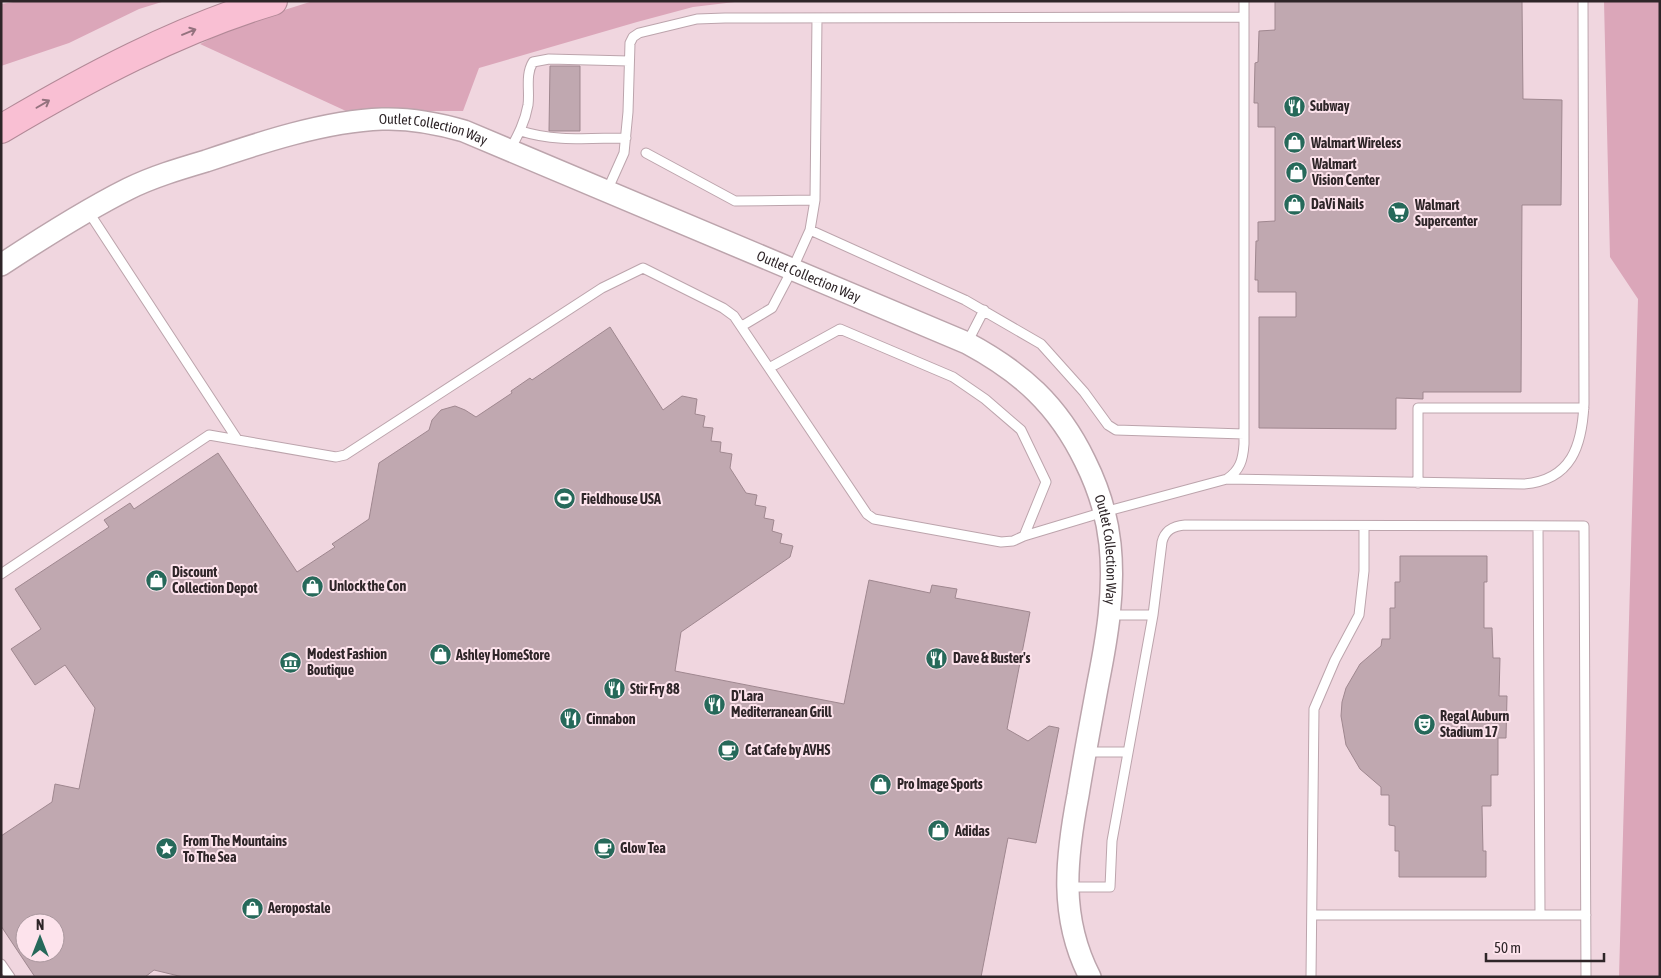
<svg xmlns="http://www.w3.org/2000/svg" width="1661" height="978" viewBox="0 0 1661 978" font-family="'Asap Condensed',sans-serif">
  <style>
    .green { fill: #dba6b9 }
    .building { fill: #c0a8b0; stroke: #9f878f; fill-rule: evenodd }
    .lines { fill: none; stroke-linecap: round; stroke-linejoin: round }
    .service-casing { stroke: #bca4ac; stroke-width: 11 }
    .tertiary-casing { stroke: #bca4ac; stroke-width: 24 }
    .motorway-casing { stroke: #b28997; stroke-width: 30 }
    .service { stroke: #fff; stroke-width: 9 }
    .tertiary { stroke: #fff; stroke-width: 21 }
    .motorway { stroke: #f9bfd3; stroke-width: 28 }
    .oneway { stroke: #94727e }
    .labels { text-anchor: middle; dominant-baseline: central; stroke-width: 4; stroke-linejoin: round; paint-order: stroke }
    .poi-label { font-size: 14px; font-weight: bold; fill: #2e2528; stroke: #fde3ec; text-anchor: start }
    .street-label { font-size: 14px; fill: #2e2528; stroke: #fde3ec }
  </style>
  <rect width="100%" height="100%" fill="#f0d6df"/>
  <path class="green" d="M 19,1 L 165,1 L 139,9 L 69,43 L 1,66 L 1,4 Z
    M 313,1 L 743,1 L 693,7 L 637,22 L 479,68 L 463,111 L 346,111 L 200,44 L 240,24 Z
    M 1604,1 L 1660,1 L 1660,977 L 1619,977 L 1638,299 L 1610,257 Z"/>
  <path class="building" d="M 1275,1 L 1522,1 L 1523,99 L 1562,100 L 1561,205 L 1522,205 L 1521,392 L 1423,392 L 1423,399 L 1396,398 L 1396,429 L 1259,428 L 1259,317 L 1296,317 L 1296,292 L 1258,292 L 1258,280 L 1255,280 L 1256,241 L 1258,241 L 1258,222 L 1275,221 L 1275,127 L 1258,127 L 1258,103 L 1254,103 L 1255,63 L 1258,62 L 1259,31 L 1275,30 Z
    M 550,66 L 580,66 L 580,131 L 549,131 Z
    M 610,327 L 663,410 L 682,396 L 697,399 L 695,414 L 705,416 L 703,427 L 713,428 L 711,441 L 721,442 L 720,452 L 732,454 L 730,468 L 746,493 L 757,495 L 755,505 L 766,507 L 764,518 L 774,520 L 772,531 L 782,534 L 780,543 L 793,546 L 790,557 L 681,632 L 675,671 L 844,704 L 869,580 L 930,593 L 932,585 L 957,589 L 955,598 L 1030,612 L 1007,729 L 1028,741 L 1049,726 L 1059,728 L 1036,843 L 1008,838 L 981,977 L 183,977 L 154,970 L 145,977 L 35,977 L 1,926 L 1,836 L 52,802 L 55,784 L 79,789 L 95,708 L 65,665 L 35,685 L 11,649 L 41,629 L 15,589 L 109,527 L 104,520 L 130,503 L 134,509 L 218,453 L 297,572 L 335,547 L 332,544 L 369,519 L 379,463 L 429,430 L 432,420 L 441,410 L 455,406 L 465,410 L 476,417 L 512,393 L 511,391 L 530,378 L 532,380 ZM 25,923 L 55,923 L 55,953 L 25,953 Z
    M 1400,556 L 1487,556 L 1487,582 L 1484,582 L 1484,628 L 1492,628 L 1493,658 L 1500,658 L 1499,696 L 1507,696 L 1506,738 L 1498,738 L 1498,775 L 1491,775 L 1491,806 L 1482,806 L 1483,851 L 1486,851 L 1486,877 L 1399,877 L 1399,851 L 1395,851 L 1395,826 L 1389,825 L 1389,795 L 1381,795 L 1381,787 L 1360,769 L 1346,745 L 1341,716 L 1342,702 L 1346,688 L 1360,664 L 1381,646 L 1382,639 L 1390,639 L 1390,608 L 1395,608 L 1395,582 L 1400,582 Z"/>
  <g class="lines">
    <defs>
      <path id="service" d="M 521,131 C 554,142 591,138 626,138
        M 510,150 C 518,135 525,122 528,105 C 530,91 525,75 533,62 L 549,59 L 629,61
        M 646,153 L 735,201 L 815,200
        M 607,191 L 624,153 L 628,112 L 630,43 L 633,37 L 639,33 L 697,19 L 725,18 L 1244,17
        M 88,211 L 237,439
        M 810,230 L 965,300 L 1041,344 L 1084,392 L 1108,425 L 1116,430 L 1244,434
        M 742,326 L 772,308 L 792,270 L 810,230 L 815,200 L 817,18
        M 967,343 L 984,310
        M 769,368 L 840,329 L 953,377 L 985,399 L 1021,430 L 1046,482 L 1024,536
        M 1227,479 L 1524,484 C 1572,480 1582,445 1584,404 L 1583,1
        M 1418,483 L 1418,408 L 1584,408
        M 1538,526 L 1540,915
        M 1,574 L 209,435 L 336,457 L 345,455 L 602,288 L 643,268 L 723,308 L 734,316 L 867,514 L 874,519 L 1001,542 L 1013,541 L 1024,536 L 1104,512 L 1227,479 C 1240,470 1243,460 1244,444 L 1244,1
        M 1109,615 L 1153,615
        M 1086,752 L 1128,752
        M 1068,887 L 1110,887 L 1112,841 L 1153,615 L 1162,542 C 1165,530 1173,526 1185,525 L 1584,526 L 1586,977
        M 1312,915 L 1586,915
        M 1,964 L 10,977
        M 1311,977 L 1314,709 L 1335,660 L 1359,615 L 1364,571 L 1364,526"/>
      <g id="tertiary">
        <path id="s1" d="M 1,265 C 42,238 84,211 128,189 C 152,177 179,169 206,161 C 259,143 325,121 382,119 C 410,118 437,123 464,131 L 967,343 C 1021,372 1058,405 1085,461 C 1098,487 1107,516 1110,544 C 1115,591 1107,638 1098,683 C 1091,721 1084,758 1078,795 C 1066,858 1059,917 1090,977"/>
      </g>
      <path id="motorway" d="M 1,129 C 87,78 177,30 273,1"/>
    </defs>
    <use href="#service" class="service-casing"/>
    <use href="#tertiary" class="tertiary-casing"/>
    <use href="#motorway" class="motorway-casing"/>
    <use href="#service" class="service"/>
    <use href="#tertiary" class="tertiary"/>
    <use href="#motorway" class="motorway"/>
  </g>
  <defs><path id="oneway-shaft" d="M-6 0H5M1.5-3L5.5 0L1.5 3" fill="none" stroke-width="1.6" stroke-linecap="round" stroke-linejoin="round" transform="scale(1.25)"/></defs>
  <g class="oneway">
    <use href="#oneway-shaft" transform="translate(189 32) rotate(-22)"/>
    <use href="#oneway-shaft" transform="translate(43 104) rotate(-30)"/>
  </g>
  <defs>
    <symbol id="restaurant-disc" viewBox="-11 -11 22 22"><circle r="9.5" fill="#26695a" stroke="#fde3ec"/><path d="M-5-6h1v4h1v-4h1v4h1v-4h1v5L-1.5 .5V6h-2V.5L-5-1ZM5-6V6H3V1.5H1.5Q1.5-4 5-6Z" fill="#fff"/></symbol>
    <symbol id="shop-disc" viewBox="-11 -11 22 22"><circle r="9.5" fill="#26695a" stroke="#fde3ec"/><path d="M-5-2.5h2.3a2.7 3.5 0 0 1 5.4 0H5L5.5 6h-11ZM-1.5-2.5h3a1.5 2.3 0 0 0-3 0Z" fill="#fff"/></symbol>
    <symbol id="supermarket-disc" viewBox="-11 -11 22 22"><circle r="9.5" fill="#26695a" stroke="#fde3ec"/><path d="M-6-5.5h2.5l.6 2H6L4.5 2H-2.5L-4.4-4H-6ZM-1.5 3.2a1.3 1.3 0 1 0 .1 0ZM3 3.2a1.3 1.3 0 1 0 .1 0Z" fill="#fff"/></symbol>
    <symbol id="stadium-disc" viewBox="-11 -11 22 22"><circle r="9.5" fill="#26695a" stroke="#fde3ec"/><path d="M0-5a6.5 5 0 1 0 0 10a6.5 5 0 1 0 0-10ZM-3.5-1.8h7v3.6h-7Z" fill="#fff"/></symbol>
    <symbol id="museum-disc" viewBox="-11 -11 22 22"><circle r="9.5" fill="#26695a" stroke="#fde3ec"/><path d="M0-6L6-3V-2H-6V-3ZM-5-1h2V3h-2ZM-1-1h2V3h-2ZM3-1h2V3H3ZM-6 4H6V6H-6Z" fill="#fff"/></symbol>
    <symbol id="theatre-disc" viewBox="-11 -11 22 22"><circle r="9.5" fill="#26695a" stroke="#fde3ec"/><path d="M-5-5.5Q0-4 5-5.5V0Q5 5 0 6Q-5 5-5 0ZM-3.3-2.5H-1v1.5H-3.3ZM1-2.5H3.3v1.5H1ZM-2.8 1Q0 5.5 2.8 1Z" fill="#fff"/></symbol>
    <symbol id="cafe-disc" viewBox="-11 -11 22 22"><circle r="9.5" fill="#26695a" stroke="#fde3ec"/><path d="M-5.5-4.5H6V0H3Q3 3.5 0 3.5H-2.5Q-5.5 3.5-5.5 0ZM3-3.2v2h1.7v-2ZM-6 4.5H4V6H-6Z" fill="#fff"/></symbol>
    <symbol id="sight-disc" viewBox="-11 -11 22 22"><circle r="9.5" fill="#26695a" stroke="#fde3ec"/><path d="M0-6L1.8-2.2L6-1.7L2.9 1.2L3.7 5.4L0 3.3L-3.7 5.4L-2.9 1.2L-6-1.7L-1.8-2.2Z" fill="#fff"/></symbol>
  </defs>
  <g fill-rule="evenodd">
    <use href="#restaurant-disc" x="1282" y="94" width="25" height="25"/>
    <use href="#shop-disc" x="1282" y="130" width="25" height="25"/>
    <use href="#shop-disc" x="1284" y="160" width="25" height="25"/>
    <use href="#shop-disc" x="1282" y="192" width="25" height="25"/>
    <use href="#supermarket-disc" x="1386" y="200" width="25" height="25"/>
    <use href="#stadium-disc" x="552" y="486" width="25" height="25"/>
    <use href="#shop-disc" x="144" y="568" width="25" height="25"/>
    <use href="#shop-disc" x="300" y="574" width="25" height="25"/>
    <use href="#shop-disc" x="428" y="642" width="25" height="25"/>
    <use href="#restaurant-disc" x="924" y="646" width="25" height="25"/>
    <use href="#museum-disc" x="278" y="650" width="25" height="25"/>
    <use href="#restaurant-disc" x="602" y="676" width="25" height="25"/>
    <use href="#restaurant-disc" x="702" y="692" width="25" height="25"/>
    <use href="#restaurant-disc" x="558" y="706" width="25" height="25"/>
    <use href="#theatre-disc" x="1412" y="712" width="25" height="25"/>
    <use href="#cafe-disc" x="716" y="738" width="25" height="25"/>
    <use href="#shop-disc" x="868" y="772" width="25" height="25"/>
    <use href="#shop-disc" x="926" y="818" width="25" height="25"/>
    <use href="#cafe-disc" x="592" y="836" width="25" height="25"/>
    <use href="#sight-disc" x="154" y="836" width="25" height="25"/>
    <use href="#shop-disc" x="240" y="896" width="25" height="25"/>
  </g>
  <g class="labels">
    <g class="poi-label">
      <text x="1310" y="106">Subway</text>
      <text x="1311" y="143">Walmart Wireless</text>
      <text x="1312" y="164">Walmart<tspan x="1312" dy="16">Vision Center</tspan></text>
      <text x="1311" y="204">DaVi Nails</text>
      <text x="1415" y="205">Walmart<tspan x="1415" dy="16">Supercenter</tspan></text>
      <text x="581" y="499">Fieldhouse USA</text>
      <text x="172" y="572">Discount<tspan x="172" dy="16">Collection Depot</tspan></text>
      <text x="329" y="586">Unlock the Con</text>
      <text x="307" y="654">Modest Fashion<tspan x="307" dy="16">Boutique</tspan></text>
      <text x="456" y="655">Ashley HomeStore</text>
      <text x="953" y="658">Dave &amp; Buster's</text>
      <text x="630" y="689">Stir Fry 88</text>
      <text x="731" y="696">D'Lara<tspan x="731" dy="16">Mediterranean Grill</tspan></text>
      <text x="1440" y="716">Regal Auburn<tspan x="1440" dy="16">Stadium 17</tspan></text>
      <text x="586" y="719">Cinnabon</text>
      <text x="745" y="750">Cat Cafe by AVHS</text>
      <text x="897" y="784">Pro Image Sports</text>
      <text x="955" y="831">Adidas</text>
      <text x="183" y="841">From The Mountains<tspan x="183" dy="16">To The Sea</tspan></text>
      <text x="620" y="848">Glow Tea</text>
      <text x="268" y="908">Aeropostale</text>
    </g>
    <g class="street-label">
      <text stroke="none"><textPath href="#s1" startOffset="465">Outlet Collection Way</textPath></text>
      <text stroke="none"><textPath href="#s1" startOffset="870">Outlet Collection Way</textPath></text>
      <text stroke="none"><textPath href="#s1" startOffset="1304">Outlet Collection Way</textPath></text>
    </g>
  </g>
  <rect width="1661" height="978" fill="none" stroke="#2e2528" stroke-width="5"/>
  <g transform="translate(40 938)"><circle r="24" fill="#fde3ec" stroke="#aa979e"/>
  <path d="M0-4L9 19L0 12L-9 19Z" fill="#26695a"/>
  <text y="-8" font-size="14" font-weight="bold" text-anchor="middle" fill="#2e2528">N</text>
  </g>
  <path d="M1486 953v8h118v-8" fill="none" stroke="#2e2528" stroke-width="2.5"/>
  <text x="1494" y="953" font-size="15" fill="#2e2528" stroke="#fde3ec" stroke-width="4" paint-order="stroke">50 m</text>
</svg>
